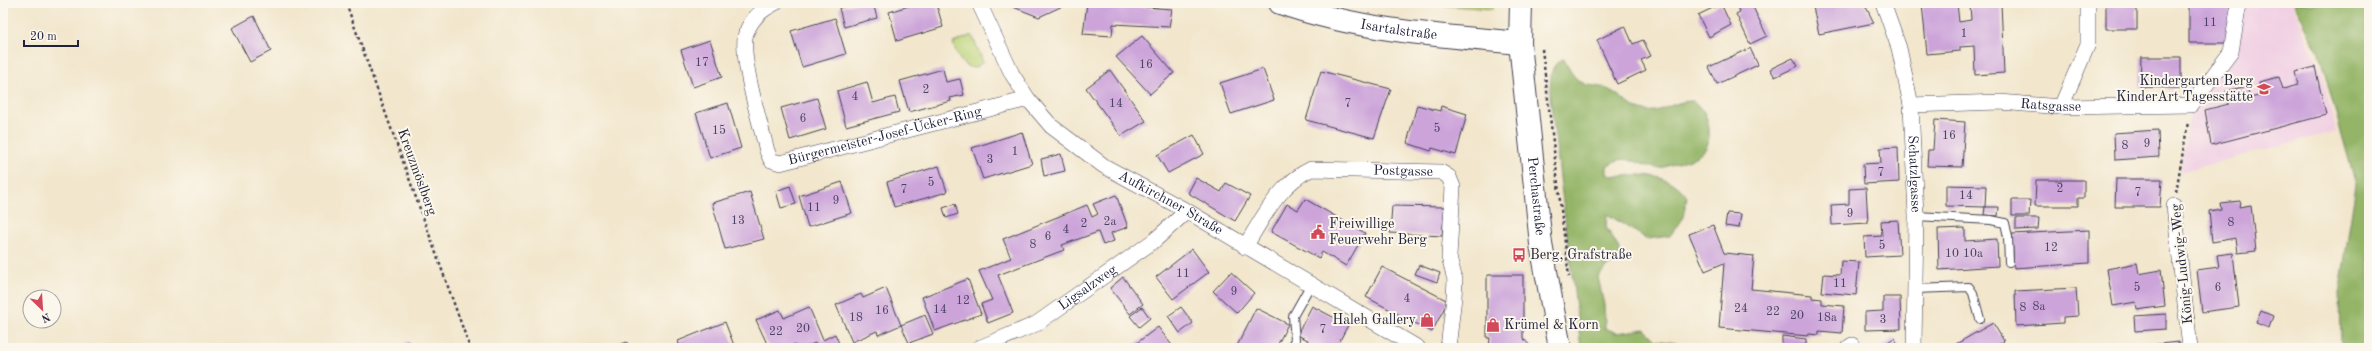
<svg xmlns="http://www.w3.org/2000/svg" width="2372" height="351" viewBox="0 0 2372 351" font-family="'Old Standard TT',serif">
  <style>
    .built { fill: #f1d0e4 }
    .green { fill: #bbd377; stroke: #6e7a59 }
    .forest { fill: #94b568; stroke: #5b6c52 }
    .building { fill: #cca4da }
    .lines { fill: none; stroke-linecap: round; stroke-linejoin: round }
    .service-casing { stroke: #413f51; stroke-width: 10 }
    .minor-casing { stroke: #413f51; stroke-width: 16 }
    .secondary-casing { stroke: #413f51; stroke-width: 24 }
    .path { stroke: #413f51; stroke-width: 2.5; stroke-dasharray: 3 3; stroke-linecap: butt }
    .service { stroke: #fff; stroke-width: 8 }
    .minor { stroke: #fff; stroke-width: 15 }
    .secondary { stroke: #fff; stroke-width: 22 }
    .labels { text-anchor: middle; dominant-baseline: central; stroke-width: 4; stroke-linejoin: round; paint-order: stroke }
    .number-label { font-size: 12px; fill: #4c4263 }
    .street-label { font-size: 14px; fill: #22223b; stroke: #fbf7ec }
    .poi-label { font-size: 14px; fill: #22223b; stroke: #fbf7ec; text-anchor: start }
  </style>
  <rect width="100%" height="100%" fill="#fbf7ec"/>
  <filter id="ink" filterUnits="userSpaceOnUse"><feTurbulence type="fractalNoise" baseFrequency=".025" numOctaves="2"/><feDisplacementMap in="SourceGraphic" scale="8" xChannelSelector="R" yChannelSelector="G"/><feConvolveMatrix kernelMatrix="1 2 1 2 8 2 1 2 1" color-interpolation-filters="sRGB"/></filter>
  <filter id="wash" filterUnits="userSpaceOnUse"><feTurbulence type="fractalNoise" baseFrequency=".012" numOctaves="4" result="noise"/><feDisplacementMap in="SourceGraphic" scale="16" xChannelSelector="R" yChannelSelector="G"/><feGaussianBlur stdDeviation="0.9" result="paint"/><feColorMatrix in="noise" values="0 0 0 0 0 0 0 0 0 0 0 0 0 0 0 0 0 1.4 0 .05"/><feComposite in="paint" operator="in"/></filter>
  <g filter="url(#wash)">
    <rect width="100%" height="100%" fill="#f2e6cc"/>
    <path class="built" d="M 2239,3 L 2292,3 L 2321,72 L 2336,131 L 2180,172 L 2191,105 L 2231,52 Z"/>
    <path class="green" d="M 1411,3 L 1494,3 L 1493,9 Z
      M 972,35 L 983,62 L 975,68 C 960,67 957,55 953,43 Z"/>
    <path class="forest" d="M 2294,3 L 2369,3 L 2369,348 L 2341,348 L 2340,289 L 2356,185 L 2319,53 Z
      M 1564,59 C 1568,68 1574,79 1583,83 C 1590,87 1600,85 1607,89 C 1624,96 1633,114 1654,111 C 1667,109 1676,101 1693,101 C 1705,111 1710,120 1709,137 C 1708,157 1689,159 1674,164 C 1669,165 1663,168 1659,168 C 1640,168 1628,150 1607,166 L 1607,174 C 1619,179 1628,174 1641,175 C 1659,176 1677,181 1687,197 L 1683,217 L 1670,236 L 1647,239 L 1607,214 L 1606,227 L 1621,252 C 1616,263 1605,267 1598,277 L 1604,305 L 1605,328 L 1617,333 L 1645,329 L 1656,340 L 1706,348 L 1581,348 L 1550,96 C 1551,81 1548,64 1564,59 Z"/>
    <g id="blocks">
      <path class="building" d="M 857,3 L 873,3 L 877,18 L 844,27 L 839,8 Z
        M 918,3 L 936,3 L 943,27 L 897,41 L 889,12 Z
        M 1003,3 L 1069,3 L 1039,17 Z
        M 1087,3 L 1172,9 L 1169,27 L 1113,24 L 1112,36 L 1083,34 Z
        M 1742,3 L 1751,3 L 1767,36 L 1750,44 L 1736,14 L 1740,12 L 1736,6 Z
        M 1834,3 L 1864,3 L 1874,23 L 1819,34 L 1813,7 Z
        M 1922,3 L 1957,3 L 1959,22 L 1971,20 L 1970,4 L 2001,3 L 2004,73 L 1975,75 L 1974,46 L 1960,47 L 1960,51 L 1927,54 Z
        M 2106,3 L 2137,3 L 2137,29 L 2106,29 Z
        M 2189,3 L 2231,3 L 2230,43 L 2189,43 Z
        M 1721,4 L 1731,25 L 1709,37 L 1698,15 Z
        M 254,16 L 271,51 L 250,62 L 232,28 Z
        M 835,18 L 846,54 L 802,67 L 791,31 Z
        M 1625,26 L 1633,44 L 1643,40 L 1651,56 L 1641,60 L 1646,70 L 1617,84 L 1597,40 Z
        M 1142,36 L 1174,73 L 1150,94 L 1116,57 Z
        M 710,40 L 722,77 L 693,87 L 681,50 Z
        M 1750,48 L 1758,65 L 1717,84 L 1709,67 Z
        M 2141,57 L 2181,57 L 2181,88 L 2140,87 Z
        M 1793,58 L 1798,66 L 1775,77 L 1770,69 Z
        M 2315,67 L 2326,115 L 2211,145 L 2205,110 L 2229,104 L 2226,91 L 2247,86 L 2250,98 L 2262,95 L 2259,82 L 2279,77 L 2283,89 L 2298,85 L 2295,72 Z
        M 943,69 L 946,82 L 960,79 L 964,95 L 950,98 L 951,101 L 909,112 L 900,81 Z
        M 1263,69 L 1274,100 L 1231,114 L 1220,83 Z
        M 1110,70 L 1146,121 L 1121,136 L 1086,88 Z
        M 1321,71 L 1391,89 L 1374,138 L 1306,120 Z
        M 867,82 L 873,103 L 895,97 L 899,112 L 846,126 L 837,91 Z
        M 817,98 L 826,129 L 790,140 L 781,108 Z
        M 728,103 L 741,148 L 710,158 L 696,113 Z
        M 1417,105 L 1440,111 L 1441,106 L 1467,114 L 1456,155 L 1432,148 L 1431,151 L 1407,143 Z
        M 1935,120 L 1965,122 L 1962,167 L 1927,166 L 1928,150 L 1933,150 Z
        M 2158,130 L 2159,157 L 2115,160 L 2114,133 Z
        M 1022,132 L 1032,164 L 983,179 L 972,148 Z
        M 1194,135 L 1204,154 L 1168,173 L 1157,155 Z
        M 1898,147 L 1899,182 L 1864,184 L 1863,164 L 1881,163 L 1880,148 Z
        M 1061,154 L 1065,171 L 1044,176 L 1041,159 Z
        M 939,166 L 947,192 L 894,207 L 887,182 Z
        M 1196,178 L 1221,192 L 1226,183 L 1250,196 L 1235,221 L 1188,193 Z
        M 2116,179 L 2162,179 L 2160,207 L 2115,207 Z
        M 2036,180 L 2084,180 L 2084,198 L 2078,198 L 2078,206 L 2035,206 Z
        M 842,182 L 852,213 L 808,227 L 799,196 Z
        M 1946,185 L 1986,186 L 1985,207 L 1946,206 Z
        M 790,186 L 796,204 L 781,208 L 776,191 Z
        M 1866,188 L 1868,223 L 1832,225 L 1831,205 L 1849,204 L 1849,189 Z
        M 750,192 L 764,239 L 725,249 L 712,203 Z
        M 1116,195 L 1128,227 L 1111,233 L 1114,241 L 1103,245 L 1098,232 L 1062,245 L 1064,250 L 998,275 L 1013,313 L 988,323 L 981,304 L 992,300 L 979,271 L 1011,258 L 1003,239 L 1087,205 L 1092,217 L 1098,214 L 1093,204 Z
        M 1305,199 L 1365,233 L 1346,266 L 1322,252 L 1319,258 L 1271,232 L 1287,204 L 1298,210 Z
        M 2012,200 L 2030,200 L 2029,216 L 2012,216 Z
        M 2240,201 L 2239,207 L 2251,205 L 2256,251 L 2238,253 L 2236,238 L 2212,242 L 2209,211 L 2221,209 L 2220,203 Z
        M 955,204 L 958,214 L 946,218 L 943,208 Z
        M 1392,206 L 1445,207 L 1442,236 L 1390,233 Z
        M 1985,207 L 1999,207 L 1998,216 L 1984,215 Z
        M 1727,213 L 1741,214 L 1739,228 L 1725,226 Z
        M 2016,218 L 2039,218 L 2038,229 L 2016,230 Z
        M 1898,220 L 1900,255 L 1865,257 L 1864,237 L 1882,236 L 1881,221 Z
        M 1713,225 L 1724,253 L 1754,256 L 1751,289 L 1812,295 L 1812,298 L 1822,299 L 1822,304 L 1844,306 L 1842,333 L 1819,331 L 1819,335 L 1809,334 L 1808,336 L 1719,328 L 1724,263 L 1705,271 L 1689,234 Z
        M 1965,228 L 1965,241 L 1997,239 L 1998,266 L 1939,270 L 1938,229 Z
        M 2089,230 L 2089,263 L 2014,268 L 2012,234 Z
        M 1192,249 L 1209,272 L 1173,299 L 1156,277 Z
        M 2233,253 L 2239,307 L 2202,312 L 2197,270 L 2219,267 L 2217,255 Z
        M 1841,261 L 1859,262 L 1856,295 L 1822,292 L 1824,274 L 1840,275 Z
        M 2137,263 L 2139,274 L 2161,270 L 2165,306 L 2137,310 L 2136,302 L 2113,306 L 2107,269 Z
        M 1419,265 L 1440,273 L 1437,282 L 1415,274 Z
        M 1382,267 L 1448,301 L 1432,332 L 1366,297 Z
        M 1231,272 L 1254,293 L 1237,313 L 1213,291 Z
        M 1487,275 L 1523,275 L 1523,338 L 1532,348 L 1489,348 L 1490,338 L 1487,338 Z
        M 1123,277 L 1143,304 L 1130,314 L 1110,288 Z
        M 968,279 L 981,314 L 935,331 L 922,297 Z
        M 886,288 L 901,325 L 878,335 L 877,331 L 852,342 L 836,305 L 861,294 L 863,298 Z
        M 2076,288 L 2078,316 L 2063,317 L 2063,323 L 2016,326 L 2015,291 Z
        M 1883,297 L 1900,297 L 1901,329 L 1865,330 L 1865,312 L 1883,311 Z
        M 1312,306 L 1348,325 L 1336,348 L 1304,348 L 1308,340 L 1297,335 Z
        M 809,307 L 823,340 L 835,334 L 841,348 L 817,348 L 815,343 L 803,348 L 797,348 L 795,344 L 787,348 L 769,348 L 756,320 L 780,310 L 784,318 Z
        M 1142,307 L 1150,318 L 1139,327 L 1130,316 Z
        M 1181,307 L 1193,323 L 1180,333 L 1168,316 Z
        M 1256,308 L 1288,324 L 1276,348 L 1236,348 Z
        M 2261,311 L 2273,316 L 2269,328 L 2256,323 Z
        M 2166,314 L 2166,329 L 2135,331 L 2134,316 Z
        M 925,315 L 933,334 L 909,343 L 901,325 Z
        M 725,322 L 735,348 L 680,348 L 678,341 Z
        M 1993,323 L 2004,341 L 1993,348 L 1949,348 Z
        M 1158,327 L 1174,348 L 1130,348 Z
        M 1782,336 L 1806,339 L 1806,348 L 1782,348 Z
        M 1894,338 L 1900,347 L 1878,348 Z
        M 408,341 L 412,348 L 398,348 Z
        M 627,342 L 629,348 L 611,348 Z
        M 2179,342 L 2180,348 L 2140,348 L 2140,346 Z"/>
    </g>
  </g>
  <g filter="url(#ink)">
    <use href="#blocks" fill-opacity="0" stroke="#413f51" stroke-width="1"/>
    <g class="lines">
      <defs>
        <path id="service" d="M 1916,216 L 1991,220 L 2005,223 L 2008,237 L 2009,262
          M 1915,289 L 1969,287 L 1973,293 L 1980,319
          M 1290,348 L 1295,340 L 1293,316 L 1311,284"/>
        <g id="minor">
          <path id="s1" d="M 775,3 C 761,10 752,18 746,33 C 739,55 761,126 767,151 L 771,160 L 780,163 L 1028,99"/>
          <path id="s2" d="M 979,3 L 1012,74 L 1028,99 L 1051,126 L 1104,166 L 1187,211 L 1418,348"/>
          <path id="s3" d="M 1883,3 L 1899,48 L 1911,105 L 1916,216 L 1914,348"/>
          <path id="s4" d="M 1911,105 L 2000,102 L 2061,107 L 2191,105 L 2231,52 L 2239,3"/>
          <path d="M 2061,107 L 2088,44 L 2088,3"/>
          <path d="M 2174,206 L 2190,348"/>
          <path id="s5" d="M 1245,247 C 1262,219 1280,183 1311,169 L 1441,172 L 1449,177 L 1453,187 L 1449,257 L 1455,280 L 1454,297 L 1448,348"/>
          <path id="s6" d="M 979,348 L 1036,324 L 1155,240 L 1187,211"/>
          <path d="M 1848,348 L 1852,345"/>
        </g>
        <g id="secondary">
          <path id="s7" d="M 1280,3 C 1356,30 1440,36 1520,43"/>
          <path id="s8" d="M 1521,3 L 1520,43 L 1541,244 L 1560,348"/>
        </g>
      </defs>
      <use href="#service" class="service-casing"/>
      <use href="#minor" class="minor-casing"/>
      <use href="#secondary" class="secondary-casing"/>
      <path class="path" d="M 346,3 L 470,348
        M 1542,49 L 1569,277
        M 2176,192 L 2188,122"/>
      <use href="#service" class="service"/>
      <use href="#minor" class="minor"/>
      <use href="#secondary" class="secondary"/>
    </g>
  </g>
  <defs>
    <symbol id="school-bare" viewBox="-9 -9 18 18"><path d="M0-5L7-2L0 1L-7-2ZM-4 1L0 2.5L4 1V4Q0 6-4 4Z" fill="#d1495b" stroke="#fbf7ec" stroke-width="2.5" paint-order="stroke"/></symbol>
    <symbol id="civic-bare" viewBox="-9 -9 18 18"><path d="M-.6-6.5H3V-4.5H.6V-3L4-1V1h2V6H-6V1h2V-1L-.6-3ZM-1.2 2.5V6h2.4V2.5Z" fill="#d1495b" stroke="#fbf7ec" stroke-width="2.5" paint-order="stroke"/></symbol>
    <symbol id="bus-bare" viewBox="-9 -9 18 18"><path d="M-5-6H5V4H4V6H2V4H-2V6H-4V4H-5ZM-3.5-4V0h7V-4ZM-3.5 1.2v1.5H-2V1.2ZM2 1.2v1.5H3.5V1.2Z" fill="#d1495b" stroke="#fbf7ec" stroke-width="2.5" paint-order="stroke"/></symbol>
    <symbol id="shop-bare" viewBox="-9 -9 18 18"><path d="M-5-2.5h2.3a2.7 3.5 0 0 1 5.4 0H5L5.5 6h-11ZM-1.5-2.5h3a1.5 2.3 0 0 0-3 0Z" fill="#d1495b" stroke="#fbf7ec" stroke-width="2.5" paint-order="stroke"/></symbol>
  </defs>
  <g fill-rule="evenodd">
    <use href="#school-bare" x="2254" y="79" width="20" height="20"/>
    <use href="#civic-bare" x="1308" y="222" width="20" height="20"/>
    <use href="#bus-bare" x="1509" y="245" width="20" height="20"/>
    <use href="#shop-bare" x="1417" y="310" width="20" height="20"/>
    <use href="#shop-bare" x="1483" y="315" width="20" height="20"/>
  </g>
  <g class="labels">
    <g class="number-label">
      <text x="2210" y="23">11</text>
      <text x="1964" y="34">1</text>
      <text x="702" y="63">17</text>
      <text x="1146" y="65">16</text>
      <text x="926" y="90">2</text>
      <text x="855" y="97">4</text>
      <text x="1116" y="104">14</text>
      <text x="1348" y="104">7</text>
      <text x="803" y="119">6</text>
      <text x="1437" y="129">5</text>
      <text x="719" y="131">15</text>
      <text x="1949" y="136">16</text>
      <text x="2147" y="144">9</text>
      <text x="2125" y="146">8</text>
      <text x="1015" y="152">1</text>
      <text x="990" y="160">3</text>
      <text x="1881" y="173">7</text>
      <text x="931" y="183">5</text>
      <text x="2060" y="189">2</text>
      <text x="904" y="190">7</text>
      <text x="2138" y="193">7</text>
      <text x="1966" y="196">14</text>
      <text x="836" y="201">9</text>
      <text x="814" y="208">11</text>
      <text x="1850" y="214">9</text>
      <text x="738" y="221">13</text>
      <text x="1110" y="222">2a</text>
      <text x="2231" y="223">8</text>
      <text x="1084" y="224">2</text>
      <text x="1066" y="230">4</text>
      <text x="1048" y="237">6</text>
      <text x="1033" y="245">8</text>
      <text x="1882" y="246">5</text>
      <text x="2051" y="248">12</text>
      <text x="1952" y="254">10</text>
      <text x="1973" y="254">10a</text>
      <text x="1183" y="274">11</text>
      <text x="1840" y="284">11</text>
      <text x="2137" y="288">5</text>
      <text x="2218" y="288">6</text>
      <text x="1234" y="292">9</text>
      <text x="1407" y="299">4</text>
      <text x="963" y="301">12</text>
      <text x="2039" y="307">8a</text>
      <text x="2023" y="308">8</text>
      <text x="1741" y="309">24</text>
      <text x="940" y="310">14</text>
      <text x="882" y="311">16</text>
      <text x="1773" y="312">22</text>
      <text x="1797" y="316">20</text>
      <text x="856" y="318">18</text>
      <text x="1827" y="318">18a</text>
      <text x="1883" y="320">3</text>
      <text x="803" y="329">20</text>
      <text x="1323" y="330">7</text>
      <text x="776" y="332">22</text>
    </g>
    <g class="street-label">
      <text stroke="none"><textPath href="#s7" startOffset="122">Isartalstraße</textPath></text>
      <text stroke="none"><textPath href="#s4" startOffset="140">Ratsgasse</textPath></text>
      <text stroke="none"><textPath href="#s1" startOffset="291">Bürgermeister-Josef-Ücker-Ring</textPath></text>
      <text stroke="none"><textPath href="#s5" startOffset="196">Postgasse</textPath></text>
      <text transform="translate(417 172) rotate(70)">Kreuzmöslberg</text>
      <text stroke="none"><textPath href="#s3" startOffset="175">Schatzlgasse</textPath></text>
      <text stroke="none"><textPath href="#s8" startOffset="194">Perchastraße</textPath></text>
      <text stroke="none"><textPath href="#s2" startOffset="286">Aufkirchner Straße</textPath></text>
      <text transform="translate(2182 264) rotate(-96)">König-Ludwig-Weg</text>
      <text stroke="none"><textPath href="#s6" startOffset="125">Ligsalzweg</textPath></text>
    </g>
    <g class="poi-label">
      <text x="2253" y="81" text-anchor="end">Kindergarten Berg<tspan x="2253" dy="16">KinderArt Tagesstätte</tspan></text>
      <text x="1329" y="224">Freiwillige<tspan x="1329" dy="16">Feuerwehr Berg</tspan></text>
      <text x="1530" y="255">Berg, Grafstraße</text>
      <text x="1416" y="320" text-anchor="end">Haleh Gallery</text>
      <text x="1504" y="325">Krümel &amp; Korn</text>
    </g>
  </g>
  <rect width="2372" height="351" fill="none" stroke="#fbf7ec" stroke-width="16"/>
  <g transform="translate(42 309) rotate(155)"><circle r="19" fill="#fbf7ec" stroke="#a4a2a5"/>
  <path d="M0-3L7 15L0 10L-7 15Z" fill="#d1495b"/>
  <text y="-6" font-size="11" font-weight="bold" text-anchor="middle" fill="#22223b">N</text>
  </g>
  <path d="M24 40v6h54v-6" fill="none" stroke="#22223b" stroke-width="2"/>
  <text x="30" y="40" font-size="12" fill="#22223b" stroke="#fbf7ec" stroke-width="3" paint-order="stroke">20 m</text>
</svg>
